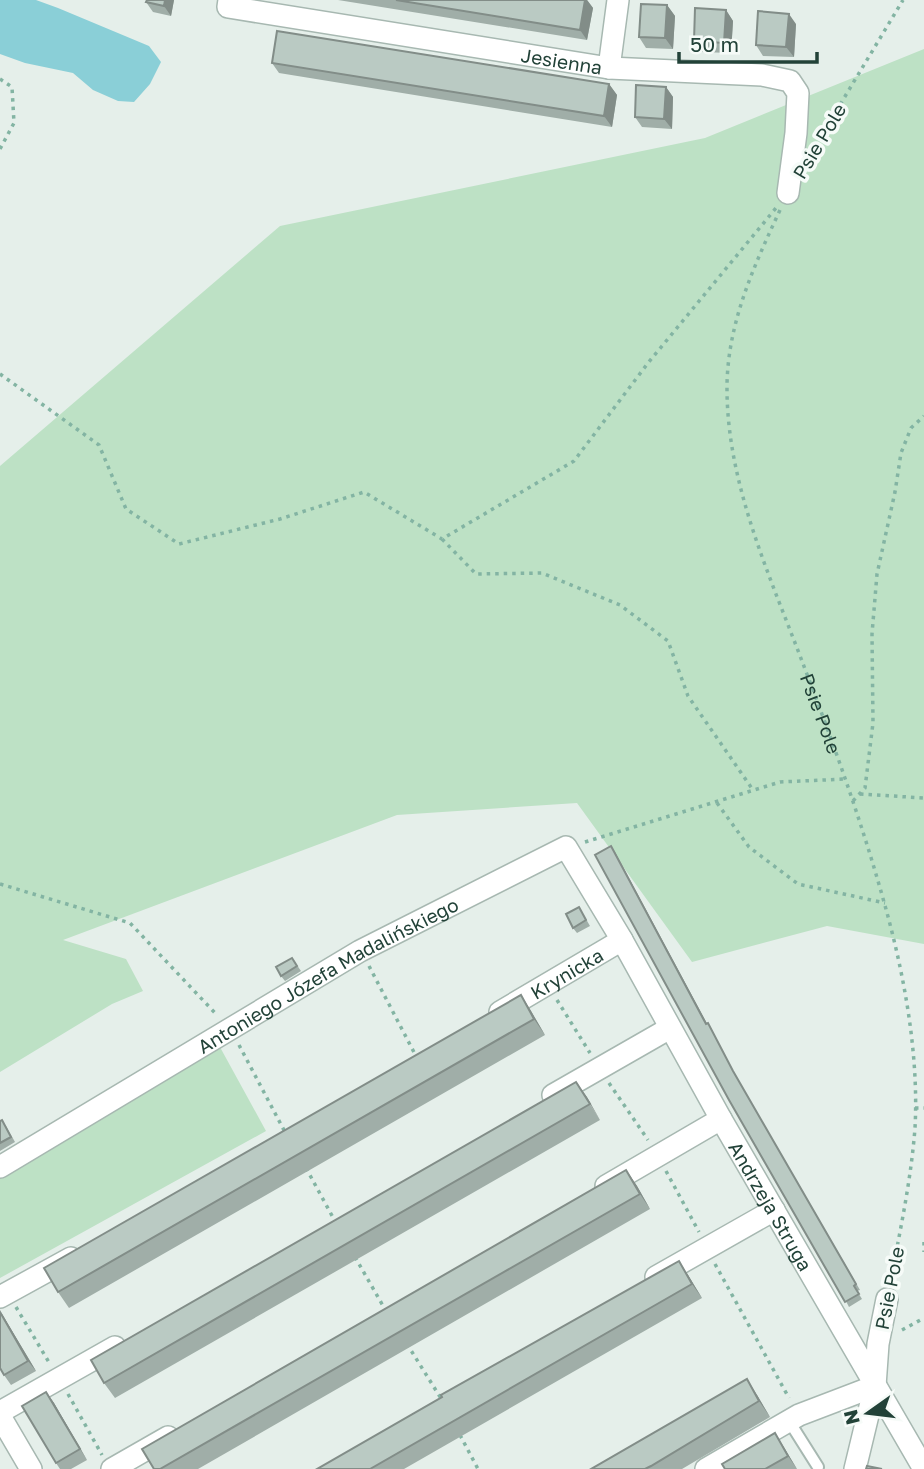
<svg xmlns="http://www.w3.org/2000/svg" width="924" height="1469" viewBox="0 0 924 1469" font-family="'Golos Text',sans-serif">
  <style>
    .green { fill: #bde1c5 }
    .water { fill: #8acfd7 }
    .lines { fill: none; stroke-linecap: round; stroke-linejoin: round }
    .service-casing { stroke: #a7b8b1; stroke-width: 14 }
    .minor-casing { stroke: #a7b8b1; stroke-width: 24 }
    .path { stroke: #83b4a3; stroke-width: 3.5; stroke-dasharray: 3.5 5; stroke-linecap: butt }
    .service { stroke: #fff; stroke-width: 10 }
    .minor { stroke: #fff; stroke-width: 21 }
    .wall { fill: #a0aea8 }
    .shaded-wall { fill: #828d88 }
    .building { fill: #bacac3; stroke: #828d88; stroke-width: 2 }
    .labels { text-anchor: middle; dominant-baseline: central; stroke-width: 7; stroke-linejoin: round; paint-order: stroke }
    .street-label { font-size: 19px; fill: #224238; stroke: #f6fbf8 }
  </style>
  <rect width="100%" height="100%" fill="#e5efea"/>
  <path class="green" d="M 924,49 L 924,944 L 827,926 L 692,962 L 577,803 L 397,815 L 63,940 L 126,959 L 143,991 L 112,1004 L 0,1072 L 0,466 L 280,226 L 705,138 Z
    M 215,1038 L 266,1131 L 0,1278 L 0,1178 Z"/>
  <path class="water" d="M 0,0 L 36,0 L 58,8 L 149,46 L 161,62 L 150,84 L 134,102 L 118,101 L 93,90 L 73,73 L 25,63 L 0,54 Z"/>
  <g class="lines">
    <defs>
      <path id="service" d="M 789,1421 L 818,1467"/>
      <g id="minor">
        <path id="s2" d="M 229,0 L 228,7 L 609,68 L 762,75 L 790,81 L 798,93 L 796,133 L 788,193"/>
        <path d="M 609,68 L 618,0"/>
        <path id="s3" d="M 500,1012 L 622,940"/>
        <path d="M 553,1095 L 670,1028"/>
        <path id="s4" d="M 0,1167 L 360,951 L 566,847 L 622,940 L 721,1119 L 924,1469"/>
        <path d="M 606,1186 L 721,1119"/>
        <path d="M 656,1277 L 774,1210"/>
        <path d="M 0,1297 L 71,1258"/>
        <path d="M 0,1412 L 115,1347"/>
        <path d="M 0,1416 L 31,1469"/>
        <path d="M 112,1469 L 168,1437"/>
        <path d="M 706,1469 L 799,1415 L 875,1386"/>
        <path d="M 855,1469 L 875,1386 L 878,1344 L 887,1299"/>
      </g>
    </defs>
    <use href="#service" class="service-casing"/>
    <use href="#minor" class="minor-casing"/>
    <g class="path">
      <path d="M 0,79 L 12,87 L 14,123 L 0,149"/>
      <path d="M 814,148 L 903,0"/>
      <path id="s1" d="M 780,210 C 754,266 728,322 727,385 C 726,484 771,578 805,669 C 834,745 862,823 884,902 C 904,973 919,1054 915,1128 C 911,1180 900,1232 890,1283"/>
      <path d="M 0,374 L 99,445 L 126,509 L 179,544 L 280,519 L 364,492 L 442,539 L 574,461 L 648,363 L 776,208"/>
      <path d="M 442,539 L 476,574 L 542,573 L 620,605 L 668,641 L 688,696 L 753,790"/>
      <path d="M 860,794 L 924,798"/>
      <path d="M 853,801 L 865,788 L 873,723 L 872,634 L 877,574 L 895,492 L 901,453 L 911,428 L 924,416"/>
      <path d="M 717,803 L 749,847 L 798,884 L 885,903"/>
      <path d="M 585,842 L 780,782 L 845,779"/>
      <path d="M 0,884 L 130,923 L 216,1014"/>
      <path d="M 369,966 L 417,1058"/>
      <path d="M 557,1000 L 590,1053"/>
      <path d="M 239,1045 L 286,1134"/>
      <path d="M 609,1083 L 648,1140"/>
      <path d="M 915,1108 L 924,1108"/>
      <path d="M 306,1168 L 336,1223"/>
      <path d="M 666,1171 L 699,1232"/>
      <path d="M 924,1242 L 924,1252"/>
      <path d="M 355,1257 L 386,1311"/>
      <path d="M 715,1264 L 789,1398"/>
      <path d="M 16,1307 L 50,1364"/>
      <path d="M 902,1330 L 924,1318"/>
      <path d="M 407,1344 L 442,1400"/>
      <path d="M 68,1394 L 102,1455"/>
      <path d="M 460,1435 L 478,1469"/>
    </g>
    <use href="#service" class="service"/>
    <use href="#minor" class="minor"/>
  </g>
  <path class="wall" d="M 174,0 L 171,16 L 153,12 L 146,2 Z
    M 338,0 L 587,0 L 593,8 L 587,40 Z
    M 667,5 L 675,16 L 673,49 L 646,48 L 639,37 Z
    M 726,10 L 733,21 L 731,53 L 701,52 L 694,41 Z
    M 796,24 L 794,57 L 763,56 L 756,45 Z
    M 272,63 L 609,84 L 617,95 L 612,127 L 279,73 Z
    M 666,87 L 673,97 L 672,129 L 642,127 L 635,117 Z
    M 611,846 L 706,1023 L 708,1023 L 711,1028 L 736,1077 L 860,1290 L 857,1291 L 862,1299 L 849,1307 Z
    M 579,907 L 590,926 L 577,933 L 573,928 Z
    M 292,958 L 301,971 L 285,981 L 281,976 Z
    M 521,995 L 531,1011 L 545,1035 L 69,1308 L 58,1292 Z
    M 576,1082 L 600,1120 L 115,1398 L 104,1383 Z
    M 0,1121 L 6,1126 L 15,1142 L 0,1151 Z
    M 626,1170 L 637,1186 L 650,1209 L 198,1469 L 154,1469 Z
    M 688,1275 L 702,1298 L 404,1469 L 317,1469 Z
    M 2,1314 L 36,1371 L 11,1385 L 4,1375 Z
    M 46,1392 L 54,1403 L 87,1460 L 71,1469 L 60,1469 L 56,1463 Z
    M 757,1395 L 770,1417 L 682,1469 L 591,1469 Z
    M 775,1433 L 797,1469 L 725,1469 Z"/>
  <path class="shaded-wall" d="M 165,0 L 174,0 L 171,16 L 164,6 Z
    M 585,0 L 587,0 L 593,8 L 587,40 L 580,30 Z
    M 667,5 L 675,16 L 673,49 L 665,38 Z
    M 726,10 L 733,21 L 731,53 L 724,43 Z
    M 789,14 L 796,24 L 794,57 L 786,47 Z
    M 609,84 L 617,95 L 612,127 L 604,116 Z
    M 666,87 L 673,97 L 672,129 L 664,119 Z
    M 611,846 L 615,852 L 710,1029 L 706,1024 Z
    M 521,995 L 531,1011 L 545,1035 L 534,1019 Z
    M 708,1023 L 736,1077 L 860,1290 L 733,1071 Z
    M 576,1082 L 587,1097 L 600,1120 L 590,1104 Z
    M 626,1170 L 637,1186 L 650,1209 L 640,1194 Z
    M 679,1261 L 688,1275 L 702,1298 L 692,1284 Z
    M 0,1311 L 2,1314 L 36,1371 L 28,1361 Z
    M 747,1379 L 757,1395 L 770,1417 L 759,1401 Z
    M 46,1392 L 54,1403 L 87,1460 L 80,1449 Z
    M 775,1433 L 785,1449 L 797,1469 L 788,1456 Z"/>
  <path class="building" d="M 147,0 L 165,0 L 164,6 L 146,2 Z
    M 396,0 L 585,0 L 580,30 Z
    M 641,4 L 667,5 L 665,38 L 639,37 Z
    M 695,8 L 726,10 L 724,43 L 694,41 Z
    M 758,11 L 789,14 L 786,47 L 756,45 Z
    M 277,31 L 609,84 L 604,116 L 272,63 Z
    M 636,85 L 666,87 L 664,119 L 635,117 Z
    M 611,846 L 706,1024 L 708,1023 L 733,1071 L 856,1284 L 854,1286 L 859,1294 L 845,1302 L 729,1100 L 595,855 Z
    M 579,907 L 586,920 L 573,928 L 566,914 Z
    M 292,958 L 297,966 L 281,976 L 276,967 Z
    M 521,995 L 534,1019 L 58,1292 L 44,1268 Z
    M 576,1082 L 590,1104 L 104,1383 L 91,1360 Z
    M 2,1120 L 11,1137 L 0,1143 L 0,1121 Z
    M 626,1170 L 640,1194 L 160,1469 L 154,1469 L 142,1449 Z
    M 679,1261 L 692,1284 L 370,1469 L 317,1469 L 442,1397 L 441,1395 Z
    M 0,1312 L 28,1361 L 4,1375 L 0,1368 Z
    M 747,1379 L 759,1401 L 651,1466 L 645,1469 L 591,1469 Z
    M 46,1392 L 80,1449 L 56,1463 L 22,1406 Z
    M 775,1433 L 788,1456 L 765,1469 L 725,1469 L 722,1464 Z
    M 867,1466 L 882,1469 L 866,1469 Z"/>
  <g class="labels">
    <g class="street-label">
      <text stroke="none"><textPath href="#s2" startOffset="345">Jesienna</textPath></text>
      <text transform="translate(819 141) rotate(-59)">Psie Pole</text>
      <text stroke="none"><textPath href="#s1" startOffset="528">Psie Pole</textPath></text>
      <text stroke="none"><textPath href="#s3" startOffset="77">Krynicka</textPath></text>
      <text stroke="none"><textPath href="#s4" startOffset="380">Antoniego Józefa Madalińskiego</textPath></text>
      <text stroke="none"><textPath href="#s4" startOffset="1064">Andrzeja Struga</textPath></text>
      <text transform="translate(889 1288) rotate(-79)">Psie Pole</text>
    </g>
  </g>
  <g transform="translate(868 1413) rotate(256)" stroke="#f6fbf8" stroke-width="5" paint-order="stroke">
  <path d="M0-5L12 26L0 18L-12 26Z" fill="#224238"/>
  <text y="-10" font-size="19" font-weight="bold" text-anchor="middle" fill="#224238">N</text>
  </g>
  <path d="M679 52v10h138v-10" fill="none" stroke="#224238" stroke-width="3.5"/>
  <text x="690" y="52" font-size="21" fill="#224238" stroke="#f6fbf8" stroke-width="5" paint-order="stroke">50 m</text>
</svg>
